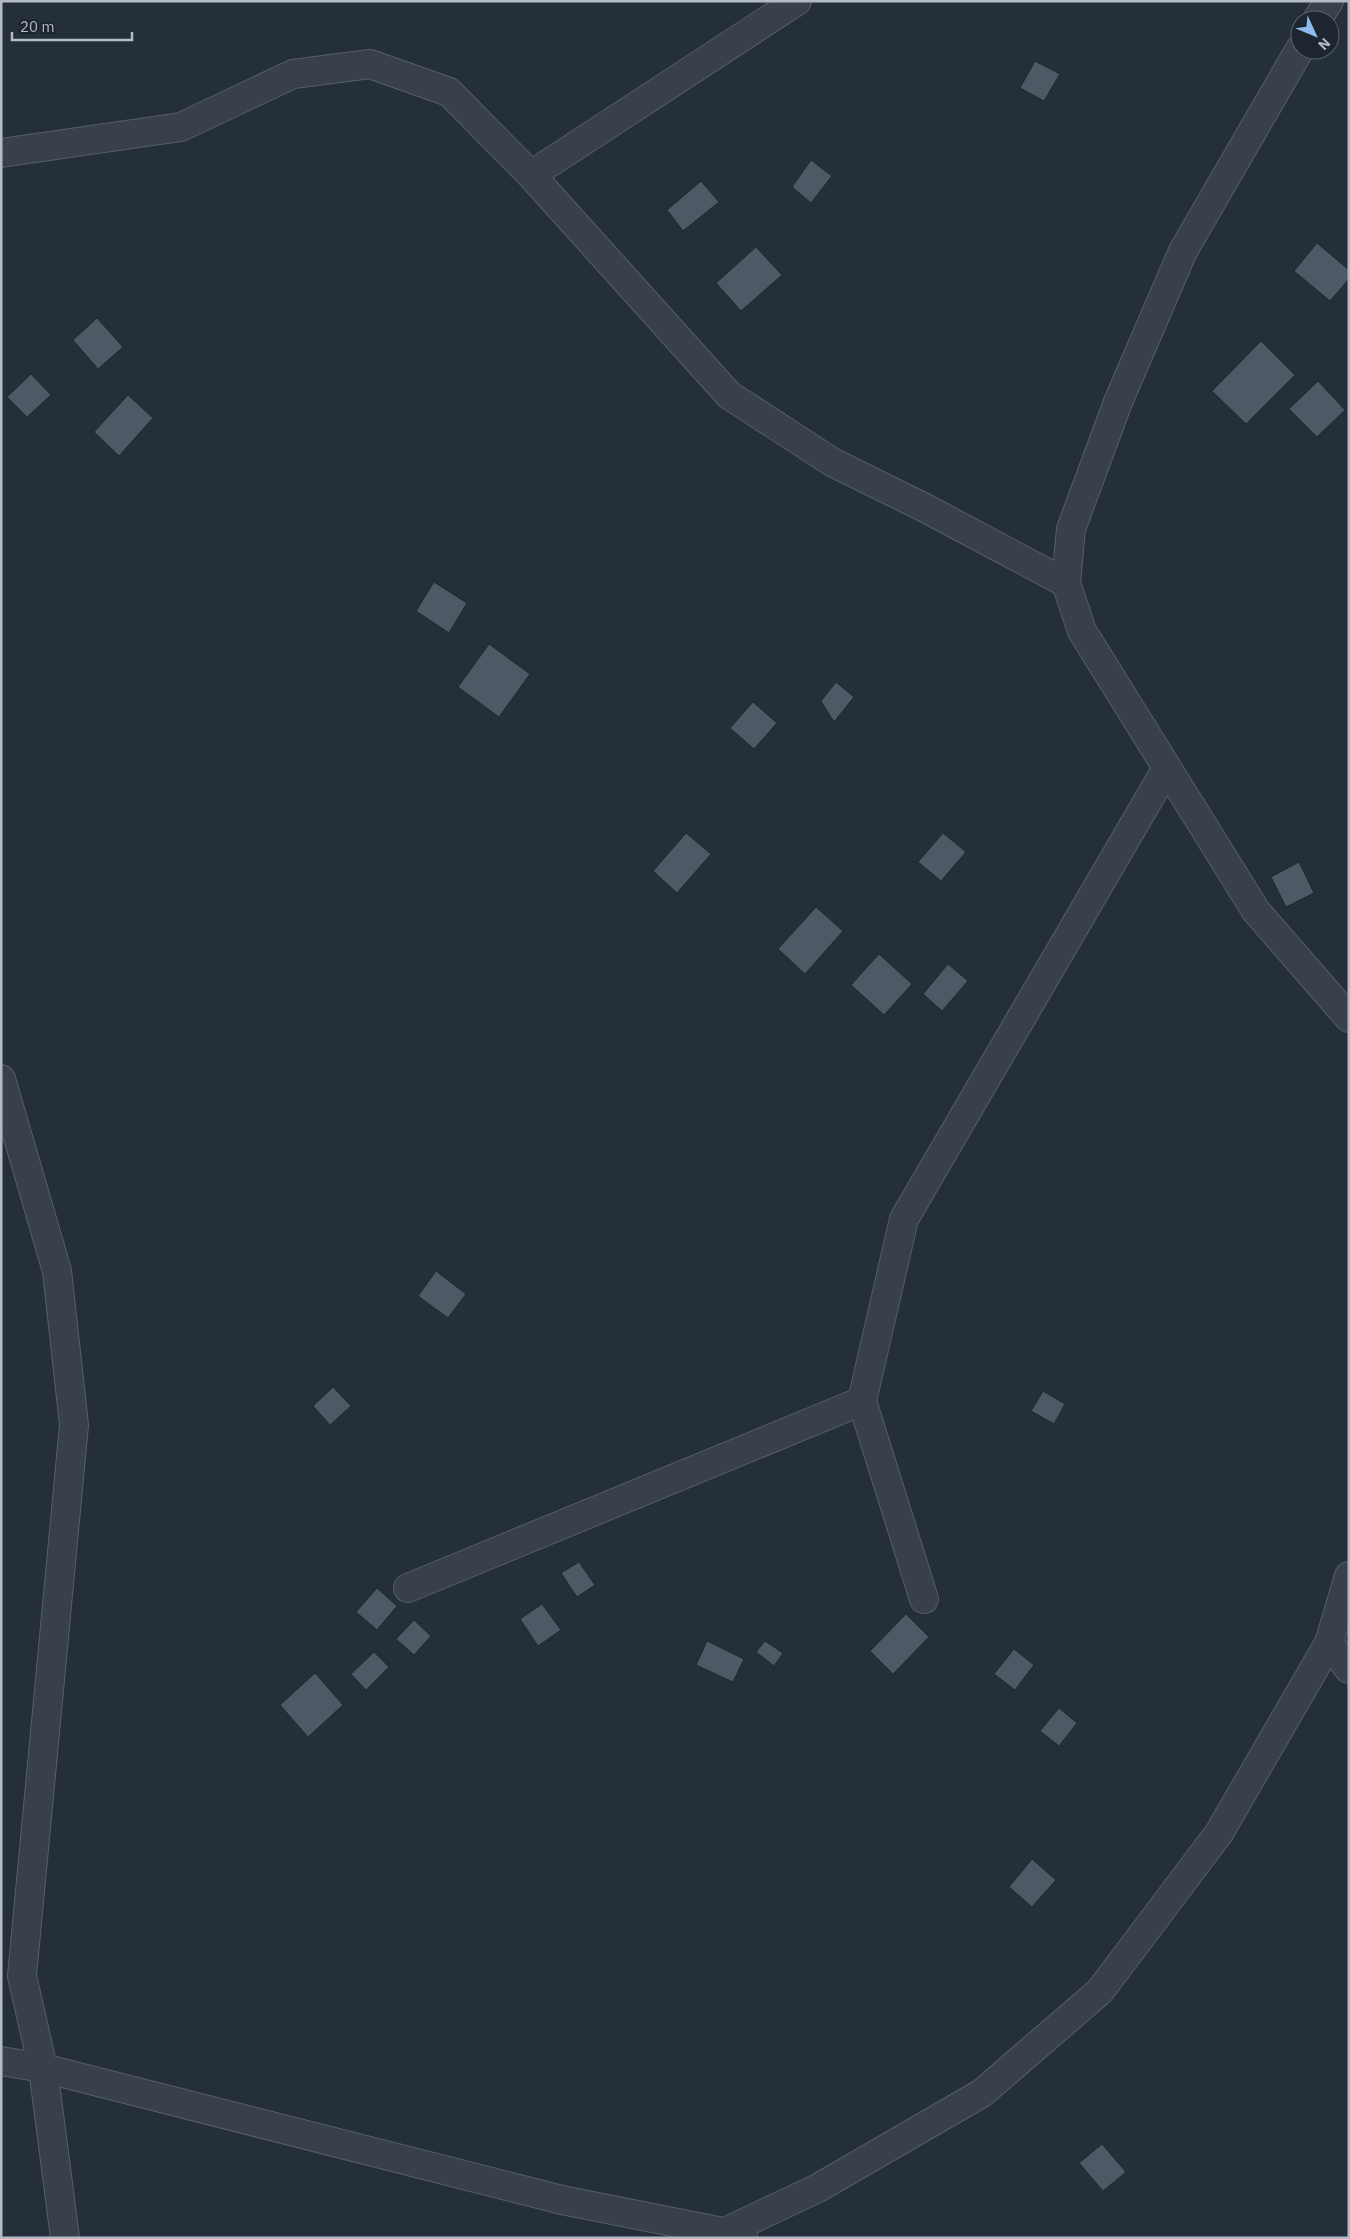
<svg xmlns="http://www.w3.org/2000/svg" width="1350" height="2239" viewBox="0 0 1350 2239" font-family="'IBM Plex Sans',sans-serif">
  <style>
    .building { fill: #4d5965; stroke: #1f2731 }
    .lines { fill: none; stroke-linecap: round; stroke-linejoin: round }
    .minor-casing { stroke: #565e68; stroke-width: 30 }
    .minor { stroke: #38404a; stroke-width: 28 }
  </style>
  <rect width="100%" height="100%" fill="#242f3a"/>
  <path class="building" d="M 1035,61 L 1060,74 L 1044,101 L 1020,88 Z
    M 811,160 L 832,176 L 811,203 L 792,187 Z
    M 701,181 L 719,202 L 683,231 L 667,210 Z
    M 1317,243 L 1349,270 L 1349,279 L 1330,301 L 1294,271 Z
    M 756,247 L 782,275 L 741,311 L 716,283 Z
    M 97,318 L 123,347 L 98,369 L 73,340 Z
    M 1261,341 L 1295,375 L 1246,424 L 1212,391 Z
    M 31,374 L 51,395 L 27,417 L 7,397 Z
    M 1318,381 L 1345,410 L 1317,437 L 1289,409 Z
    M 128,395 L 153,418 L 119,456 L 94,432 Z
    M 434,582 L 467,603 L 449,633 L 416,611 Z
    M 489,644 L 530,674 L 499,717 L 458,687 Z
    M 836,682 L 854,697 L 834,722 L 821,701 Z
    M 753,702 L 777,723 L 754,749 L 730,728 Z
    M 686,833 L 711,854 L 677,893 L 653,871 Z
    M 943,833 L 966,852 L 941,881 L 918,862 Z
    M 1299,862 L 1314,893 L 1286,907 L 1271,877 Z
    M 816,907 L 843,931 L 805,974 L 778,949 Z
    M 879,954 L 912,984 L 884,1015 L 851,985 Z
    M 948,964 L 968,981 L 942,1011 L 923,994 Z
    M 436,1271 L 466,1294 L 448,1318 L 418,1296 Z
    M 333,1387 L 351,1406 L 330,1425 L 313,1406 Z
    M 1043,1391 L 1065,1404 L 1054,1424 L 1031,1411 Z
    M 579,1562 L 595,1585 L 577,1597 L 561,1573 Z
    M 377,1588 L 397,1606 L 377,1630 L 356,1612 Z
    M 542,1604 L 561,1630 L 538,1646 L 520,1619 Z
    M 906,1614 L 929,1637 L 893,1674 L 870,1651 Z
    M 414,1620 L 431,1636 L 414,1655 L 396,1639 Z
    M 707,1641 L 744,1659 L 733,1682 L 696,1665 Z
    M 765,1641 L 783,1653 L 774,1666 L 756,1652 Z
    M 1014,1649 L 1034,1665 L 1015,1690 L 994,1674 Z
    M 374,1652 L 389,1667 L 366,1690 L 351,1674 Z
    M 315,1673 L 343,1705 L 308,1737 L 280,1705 Z
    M 1059,1708 L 1077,1723 L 1059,1746 L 1040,1731 Z
    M 1032,1859 L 1056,1880 L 1032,1907 L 1009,1887 Z
    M 1102,2144 L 1126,2172 L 1103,2191 L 1079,2163 Z"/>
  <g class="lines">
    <defs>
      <path id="minor" d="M 1317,20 L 1329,1
        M 1300,49 L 1183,251 L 1118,402 L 1071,529 L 1066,583 L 1082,631 L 1256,911 L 1349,1018
        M 1,153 L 181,127 L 293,74 L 370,64 L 449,92 L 531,175 L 729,395 L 832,462 L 927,509 L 1066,583
        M 531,175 L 797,1
        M 1,1079 L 57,1271 L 74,1425 L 22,1976 L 43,2068 L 65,2238
        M 408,1588 L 862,1401
        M 924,1599 L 862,1401 L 904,1219 L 1167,768
        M 1329,1643 L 1349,1669
        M 1,2061 L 43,2068 L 562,2200 L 743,2236
        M 725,2232 L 818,2188 L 982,2093 L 1100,1991 L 1219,1833 L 1329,1643 L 1349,1576"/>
    </defs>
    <use href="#minor" class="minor-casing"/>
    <use href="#minor" class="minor"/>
  </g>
  <rect width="1350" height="2239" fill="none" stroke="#b3bbc6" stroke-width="5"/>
  <g transform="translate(1315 35) rotate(134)"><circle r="24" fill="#1d252f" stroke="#59616b"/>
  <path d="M0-4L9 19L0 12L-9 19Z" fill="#8fb9ef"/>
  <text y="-8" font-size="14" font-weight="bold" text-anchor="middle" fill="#b3bbc6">N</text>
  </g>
  <path d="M12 32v8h120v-8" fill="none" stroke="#b3bbc6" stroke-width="2.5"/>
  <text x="20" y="32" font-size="15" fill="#b3bbc6" stroke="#1d252f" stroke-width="4" paint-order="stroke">20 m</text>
</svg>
